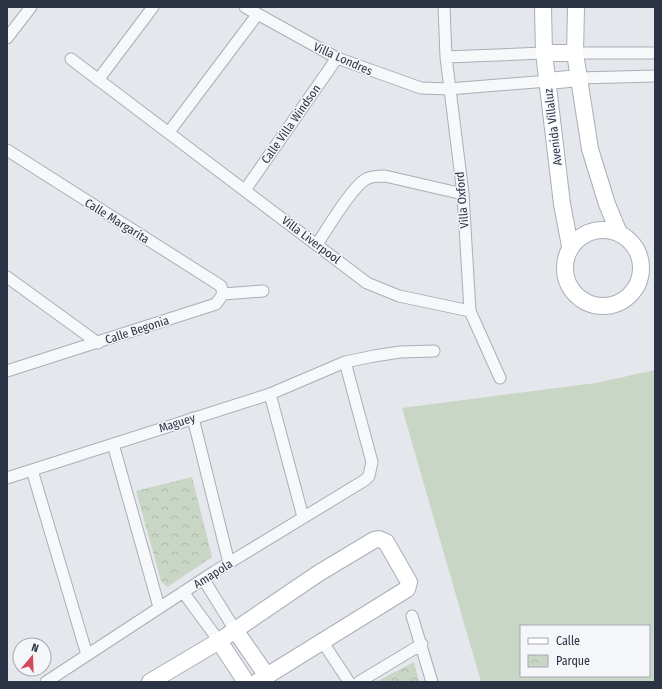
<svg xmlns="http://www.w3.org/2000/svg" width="662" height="689" viewBox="0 0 662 689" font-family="'Fira Sans Condensed',sans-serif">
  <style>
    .green { fill: #c9d6c5; fill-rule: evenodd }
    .park { fill: url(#park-crowns) }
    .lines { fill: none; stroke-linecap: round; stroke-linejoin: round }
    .street-casing { stroke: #a9aeb7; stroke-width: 13 }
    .secondary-casing { stroke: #a9aeb7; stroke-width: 18 }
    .street { stroke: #f7f8fa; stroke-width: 11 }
    .secondary { stroke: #fff; stroke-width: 16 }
    .labels { text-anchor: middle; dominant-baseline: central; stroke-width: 3; stroke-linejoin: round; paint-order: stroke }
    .street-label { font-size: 12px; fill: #2b3445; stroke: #f4f6f9 }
  </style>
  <defs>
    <pattern id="park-crowns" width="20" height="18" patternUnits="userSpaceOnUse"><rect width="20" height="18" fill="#c9d6c5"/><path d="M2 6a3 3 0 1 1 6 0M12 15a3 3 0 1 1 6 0" fill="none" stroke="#adb8ab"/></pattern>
  </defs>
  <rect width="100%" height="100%" fill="#e4e7ec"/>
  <path class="green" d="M 655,370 L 655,682 L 481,682 L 402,408 L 596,383 ZM 521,626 L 649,626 L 649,676 L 521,676 Z"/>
  <path class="park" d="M 192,477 L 212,557 L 167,587 L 161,581 L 136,491 Z
    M 414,662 L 419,682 L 376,682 Z"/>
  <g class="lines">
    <defs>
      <path id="street" d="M 245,7 L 337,58 L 421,88 L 449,89 L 548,81
        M 444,7 L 446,57 L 463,194 L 470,311 L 500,378
        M 7,38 L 31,7
        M 575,53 L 655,53
        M 446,57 L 544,53
        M 71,59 L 367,283 L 399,296 L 470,311
        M 579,78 L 655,76
        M 98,80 L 153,7
        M 169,132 L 257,15
        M 7,150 L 221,286 L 223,294
        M 245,190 L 337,58
        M 317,244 C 328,228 351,188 366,179 C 372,176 378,176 385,176 L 463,194
        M 7,277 L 98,343
        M 7,371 L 216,304 L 223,294 L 263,291
        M 270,394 L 303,517
        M 193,418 L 229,563
        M 113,444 L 159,607
        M 32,470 L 87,655
        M 7,478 L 270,394 L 345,362 L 374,356 L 400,352 L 434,351
        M 204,580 L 235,630
        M 183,592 L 219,641
        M 412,616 L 432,682
        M 322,641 L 349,682
        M 46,682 L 214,572 L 365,480 L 369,476 L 372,462 L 345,362
        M 359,682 L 422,644"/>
      <path id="secondary" d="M 543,7 L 544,53 L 562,204 L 570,246
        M 576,7 L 575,53 L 590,149 L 607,204 L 619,233
        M 544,53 L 575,53
        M 548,81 L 579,78
        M565 268a38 38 0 1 1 76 0a38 38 0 1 1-76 0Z
        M 235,630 L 267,676
        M 219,641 L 246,682
        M 150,682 L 219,641 L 319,573 L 374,540 L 379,539 L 386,542 L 409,582 L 407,589 L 257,682"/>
    </defs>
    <use href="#street" class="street-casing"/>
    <use href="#secondary" class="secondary-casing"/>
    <use href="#street" class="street"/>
    <use href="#secondary" class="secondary"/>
  </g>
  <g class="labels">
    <g class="street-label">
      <text transform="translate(343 59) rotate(24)">Villa Londres</text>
      <text transform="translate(291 124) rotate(-55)">Calle Villa Windson</text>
      <text transform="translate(553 127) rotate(-97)">Avenida Villaluz</text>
      <text transform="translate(462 200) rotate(-95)">Villa Oxford</text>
      <text transform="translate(117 221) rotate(32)">Calle Margarita</text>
      <text transform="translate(311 240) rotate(37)">Villa Liverpool</text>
      <text transform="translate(137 330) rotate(-18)">Calle Begonia</text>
      <text transform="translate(177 423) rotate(-18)">Maguey</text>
      <text transform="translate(213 574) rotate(-32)">Amapola</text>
    </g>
  </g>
  <rect width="662" height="689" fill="none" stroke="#2b3445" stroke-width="16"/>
  <rect x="520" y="625" width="130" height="52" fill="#f4f6f9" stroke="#a4a8b1"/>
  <rect x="528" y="638" width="20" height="6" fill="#ffffff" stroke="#a4a8b1"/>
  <text x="556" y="645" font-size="12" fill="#2b3445">Calle</text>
  <rect x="528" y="655" width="20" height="12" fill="url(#park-crowns)" stroke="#a4a8b1"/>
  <text x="556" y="665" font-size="12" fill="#2b3445">Parque</text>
  <g transform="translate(32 657) rotate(19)"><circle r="19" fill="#f4f6f9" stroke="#a4a8b1"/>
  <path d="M0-3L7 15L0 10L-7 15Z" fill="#d1495b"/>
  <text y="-6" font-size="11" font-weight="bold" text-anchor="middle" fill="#2b3445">N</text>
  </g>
</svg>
